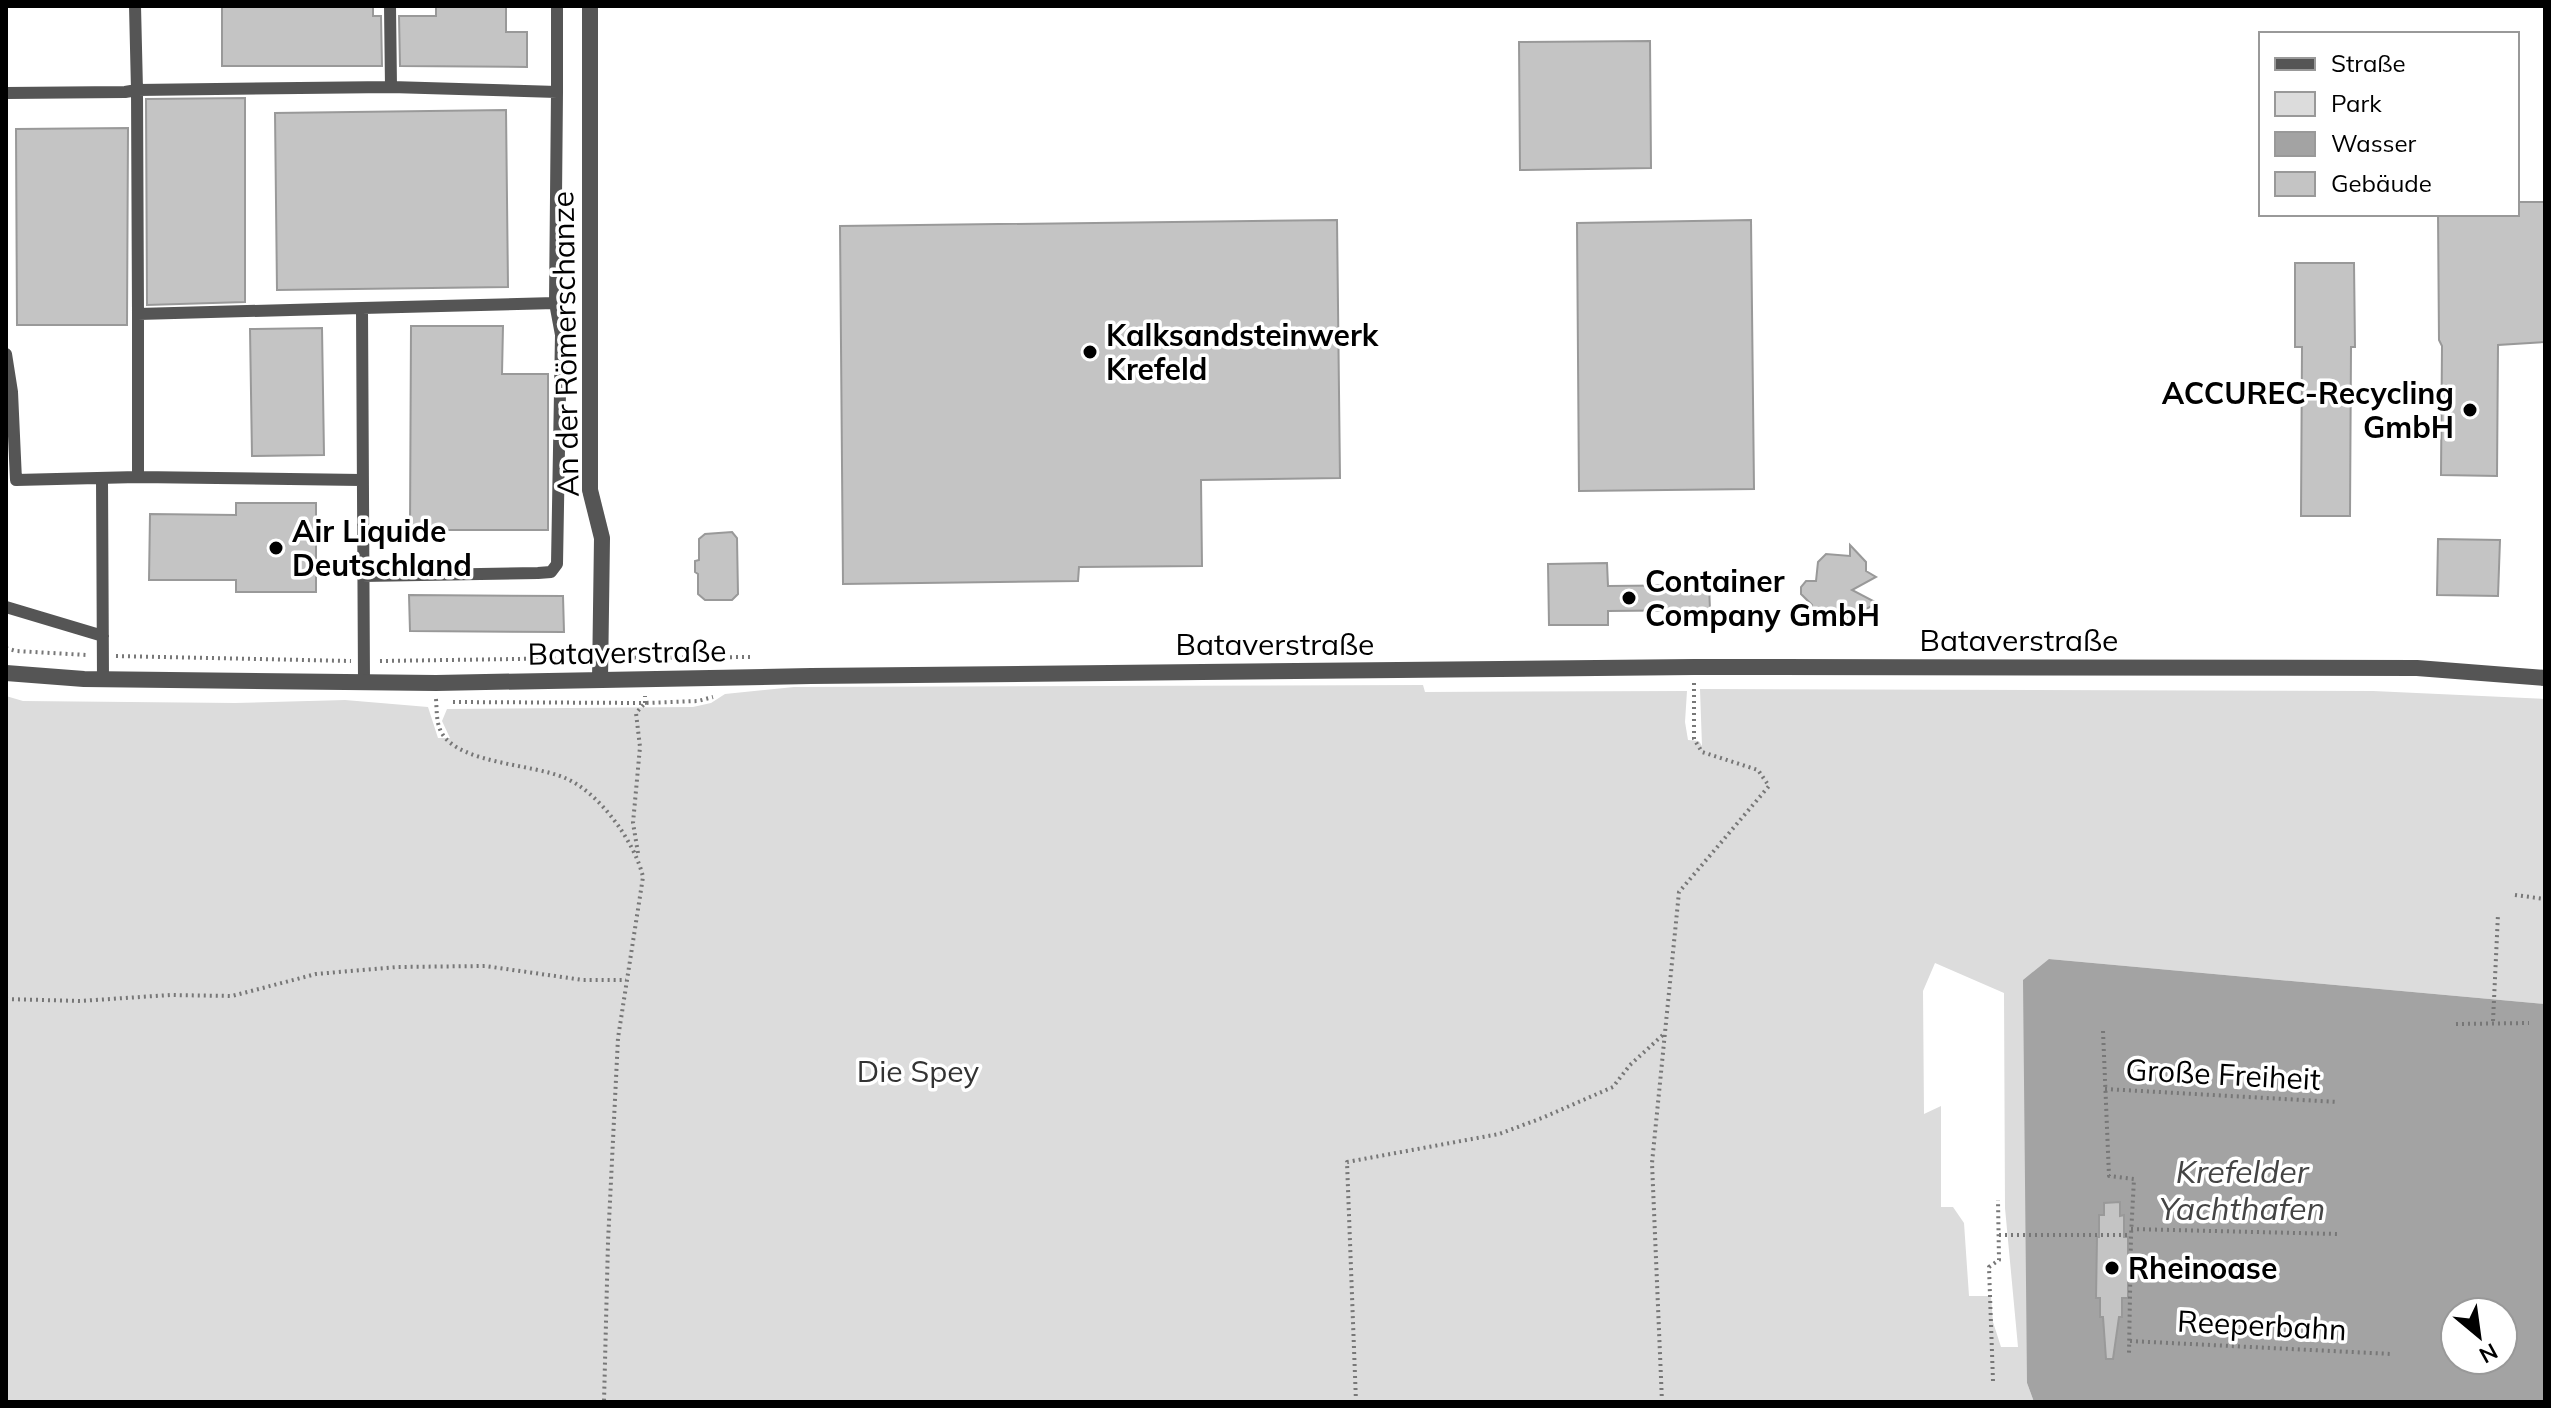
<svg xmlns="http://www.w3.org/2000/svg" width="2551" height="1408" viewBox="0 0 2551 1408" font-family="Mulish,sans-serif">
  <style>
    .green { fill: #dcdcdc; fill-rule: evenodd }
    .water { fill: #a3a3a3; fill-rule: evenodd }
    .building { fill: #c4c4c4; stroke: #999; stroke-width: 2 }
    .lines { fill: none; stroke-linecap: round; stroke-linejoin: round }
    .path { stroke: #777; stroke-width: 4; stroke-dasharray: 2 4; stroke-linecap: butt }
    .lane { stroke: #555; stroke-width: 12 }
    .street { stroke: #555; stroke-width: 16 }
    .poi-dot { fill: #000; stroke: #fff; stroke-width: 3 }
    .labels { text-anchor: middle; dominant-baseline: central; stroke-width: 7; stroke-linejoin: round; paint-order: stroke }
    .poi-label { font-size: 30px; font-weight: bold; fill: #000; stroke: #fff; text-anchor: start }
    .street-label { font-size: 30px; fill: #000; stroke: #fff }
    .park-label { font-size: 30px; fill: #333; stroke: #fff }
    .water-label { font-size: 32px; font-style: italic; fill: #444; stroke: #fff }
  </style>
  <rect width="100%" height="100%" fill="#fff"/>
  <path class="green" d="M 1423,685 L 1425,692 L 1687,691 L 1685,722 L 1688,740 L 1699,741 L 1702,746 L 1700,689 L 2373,691 L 2545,699 L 2545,1004 L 2049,959 L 2027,1383 L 2034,1402 L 6,1402 L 6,696 L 23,701 L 235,703 L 345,700 L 428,707 L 438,738 L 450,738 L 442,721 L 447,709 L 693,707 L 711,703 L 725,694 L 794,687 ZM 1935,963 L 2004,993 L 2005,1208 L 2018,1347 L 2001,1347 L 1993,1322 L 1991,1296 L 1969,1296 L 1964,1223 L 1953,1207 L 1941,1207 L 1941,1106 L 1924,1114 L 1923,991 Z"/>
  <path class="water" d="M 2049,959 L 2545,1004 L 2545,1402 L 2034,1402 L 2027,1383 L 2023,980 ZM 2455,1312 L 2503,1312 L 2503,1360 L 2455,1360 Z"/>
  <path class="building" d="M 222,6 L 373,6 L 373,16 L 381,16 L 382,66 L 222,66 Z
    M 436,6 L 506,6 L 506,32 L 527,32 L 527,67 L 400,66 L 399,16 L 436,16 Z
    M 1650,41 L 1651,168 L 1520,170 L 1519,42 Z
    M 245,98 L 245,302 L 147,305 L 146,99 Z
    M 506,110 L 508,287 L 277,290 L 275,113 Z
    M 128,128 L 127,325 L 17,325 L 16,129 Z
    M 2517,202 L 2545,202 L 2545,342 L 2498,345 L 2497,476 L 2441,475 L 2442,346 L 2439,340 L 2438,214 L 2517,214 Z
    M 1337,220 L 1340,478 L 1201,480 L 1202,566 L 1079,567 L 1078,581 L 843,584 L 840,226 Z
    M 1751,220 L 1754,489 L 1579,491 L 1577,223 Z
    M 2295,263 L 2354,263 L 2355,347 L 2351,347 L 2350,516 L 2301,516 L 2302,347 L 2295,347 Z
    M 411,326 L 503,326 L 502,374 L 548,374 L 548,530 L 410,530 Z
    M 322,328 L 324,455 L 252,456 L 250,329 Z
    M 236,503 L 316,503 L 316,592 L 236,592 L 236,580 L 149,580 L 150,514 L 236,515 Z
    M 732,532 L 737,538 L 738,594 L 732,600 L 705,600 L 698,594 L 698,574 L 695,572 L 695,561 L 699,560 L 699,539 L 705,534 Z
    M 2438,539 L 2500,540 L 2498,596 L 2437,595 Z
    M 1850,545 L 1866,562 L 1866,571 L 1876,577 L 1852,590 L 1877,603 L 1866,609 L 1867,618 L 1860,625 L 1817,623 L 1812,618 L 1812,605 L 1801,594 L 1801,587 L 1806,581 L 1816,581 L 1818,562 L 1826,554 L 1850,556 Z
    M 1607,563 L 1608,586 L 1709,585 L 1710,610 L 1608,611 L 1608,625 L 1549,625 L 1548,564 Z
    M 409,595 L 563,596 L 564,632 L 410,631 Z
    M 2120,1202 L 2120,1216 L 2124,1215 L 2124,1237 L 2128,1237 L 2128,1298 L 2122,1298 L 2122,1317 L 2119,1317 L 2113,1359 L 2106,1359 L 2103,1317 L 2100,1317 L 2100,1298 L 2096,1298 L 2097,1237 L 2099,1237 L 2099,1215 L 2104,1215 L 2104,1203 Z"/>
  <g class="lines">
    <path class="path" d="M 6,648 L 16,651 L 87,655
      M 116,656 L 351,661
      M 616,658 L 751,657
      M 380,661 L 583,658
      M 436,699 C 437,712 436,725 443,735 C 463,764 533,764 565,778 C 599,792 635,842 643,877 L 618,1038 L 608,1242 L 604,1402
      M 453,702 L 645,703 L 645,696
      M 638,853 L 633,823 L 640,747 L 636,713 L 645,703 L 698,701 L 713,697
      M 2515,895 L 2545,899
      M 6,999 L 80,1001 L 170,995 L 232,996 L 316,974 L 397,967 L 485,966 L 583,980 L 626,980
      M 2493,1021 L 2498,914
      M 2456,1024 L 2529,1023
      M 2103,1031 L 2109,1176 L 2134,1179 L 2131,1235 L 2129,1353
      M 2105,1089 L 2338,1102
      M 2131,1229 L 2338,1234
      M 1999,1235 L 2131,1235
      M 2130,1341 L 2392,1354
      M 1993,1381 L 1989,1267 L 1999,1260 L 1998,1200
      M 1356,1402 L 1347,1162 L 1499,1134 L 1542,1118 L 1613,1087 L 1630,1065 L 1665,1033
      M 1662,1402 L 1652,1163 L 1679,892 L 1769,786 L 1758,770 L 1702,752 L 1694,739 L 1694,682"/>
    <path class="lane" d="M 390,6 L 391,87
      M 557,92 L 557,6
      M 6,93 L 125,92 L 137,90 L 135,6
      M 138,314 L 137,90 L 391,87 L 557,92 L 555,303 L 362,308
      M 6,354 L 12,392 L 16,480 L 138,477
      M 102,478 L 103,679
      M 361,480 L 138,477 L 138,314 L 362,308 L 364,681
      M 362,576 L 538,573 L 551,572 L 557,564 L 561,335 L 555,303
      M 6,607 L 103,636"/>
    <path class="street" d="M 590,6 L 590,490 L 602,538 L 600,680
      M 6,673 L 84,679 L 436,683 L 811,676 L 1694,667 L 2417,668 L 2545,678"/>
  </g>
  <g class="poi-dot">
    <circle cx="1090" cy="352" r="8"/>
    <circle cx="2470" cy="410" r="8"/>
    <circle cx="276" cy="548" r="8"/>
    <circle cx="1629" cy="598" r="8"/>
    <circle cx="2112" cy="1268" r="8"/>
  </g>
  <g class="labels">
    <g class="poi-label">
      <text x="1106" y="335">Kalksandsteinwerk<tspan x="1106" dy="34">Krefeld</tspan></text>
      <text x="2454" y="393" text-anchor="end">ACCUREC-Recycling<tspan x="2454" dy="34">GmbH</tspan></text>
      <text x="292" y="531">Air Liquide<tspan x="292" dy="34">Deutschland</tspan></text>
      <text x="1645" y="581">Container<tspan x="1645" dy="34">Company GmbH</tspan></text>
      <text x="2128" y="1268">Rheinoase</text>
    </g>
    <g class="street-label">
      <text transform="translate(565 344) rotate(-91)">An der Römerschanze</text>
      <text x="2019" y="640">Bataverstraße</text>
      <text x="1275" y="644">Bataverstraße</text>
      <text transform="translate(627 652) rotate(-1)">Bataverstraße</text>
      <text transform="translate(2223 1074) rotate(3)">Große Freiheit</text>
      <text transform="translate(2262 1325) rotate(3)">Reeperbahn</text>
    </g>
    <g class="park-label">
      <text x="918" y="1071">Die Spey</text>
    </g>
    <g class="water-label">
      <text x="2242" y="1171">Krefelder<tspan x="2242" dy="37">Yachthafen</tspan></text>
    </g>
  </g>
  <rect width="2551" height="1408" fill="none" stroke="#000000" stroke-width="16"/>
  <rect x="2259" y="32" width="260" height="184" fill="#ffffff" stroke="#999999" stroke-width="2"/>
  <rect x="2275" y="58" width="40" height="12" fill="#555555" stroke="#999999" stroke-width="2"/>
  <text x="2331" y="72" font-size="24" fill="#000000">Straße</text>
  <rect x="2275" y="92" width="40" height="24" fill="#dcdcdc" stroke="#999999" stroke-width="2"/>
  <text x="2331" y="112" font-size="24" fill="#000000">Park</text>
  <rect x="2275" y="132" width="40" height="24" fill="#a3a3a3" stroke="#999999" stroke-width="2"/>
  <text x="2331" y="152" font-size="24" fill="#000000">Wasser</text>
  <rect x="2275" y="172" width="40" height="24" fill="#c4c4c4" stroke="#999999" stroke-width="2"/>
  <text x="2331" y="192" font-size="24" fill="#000000">Gebäude</text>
  <g transform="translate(2479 1336) rotate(151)"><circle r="38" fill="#ffffff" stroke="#999999" stroke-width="2"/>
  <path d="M0-6L14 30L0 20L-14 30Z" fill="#000000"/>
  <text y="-12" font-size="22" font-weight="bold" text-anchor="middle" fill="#000000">N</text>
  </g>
</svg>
